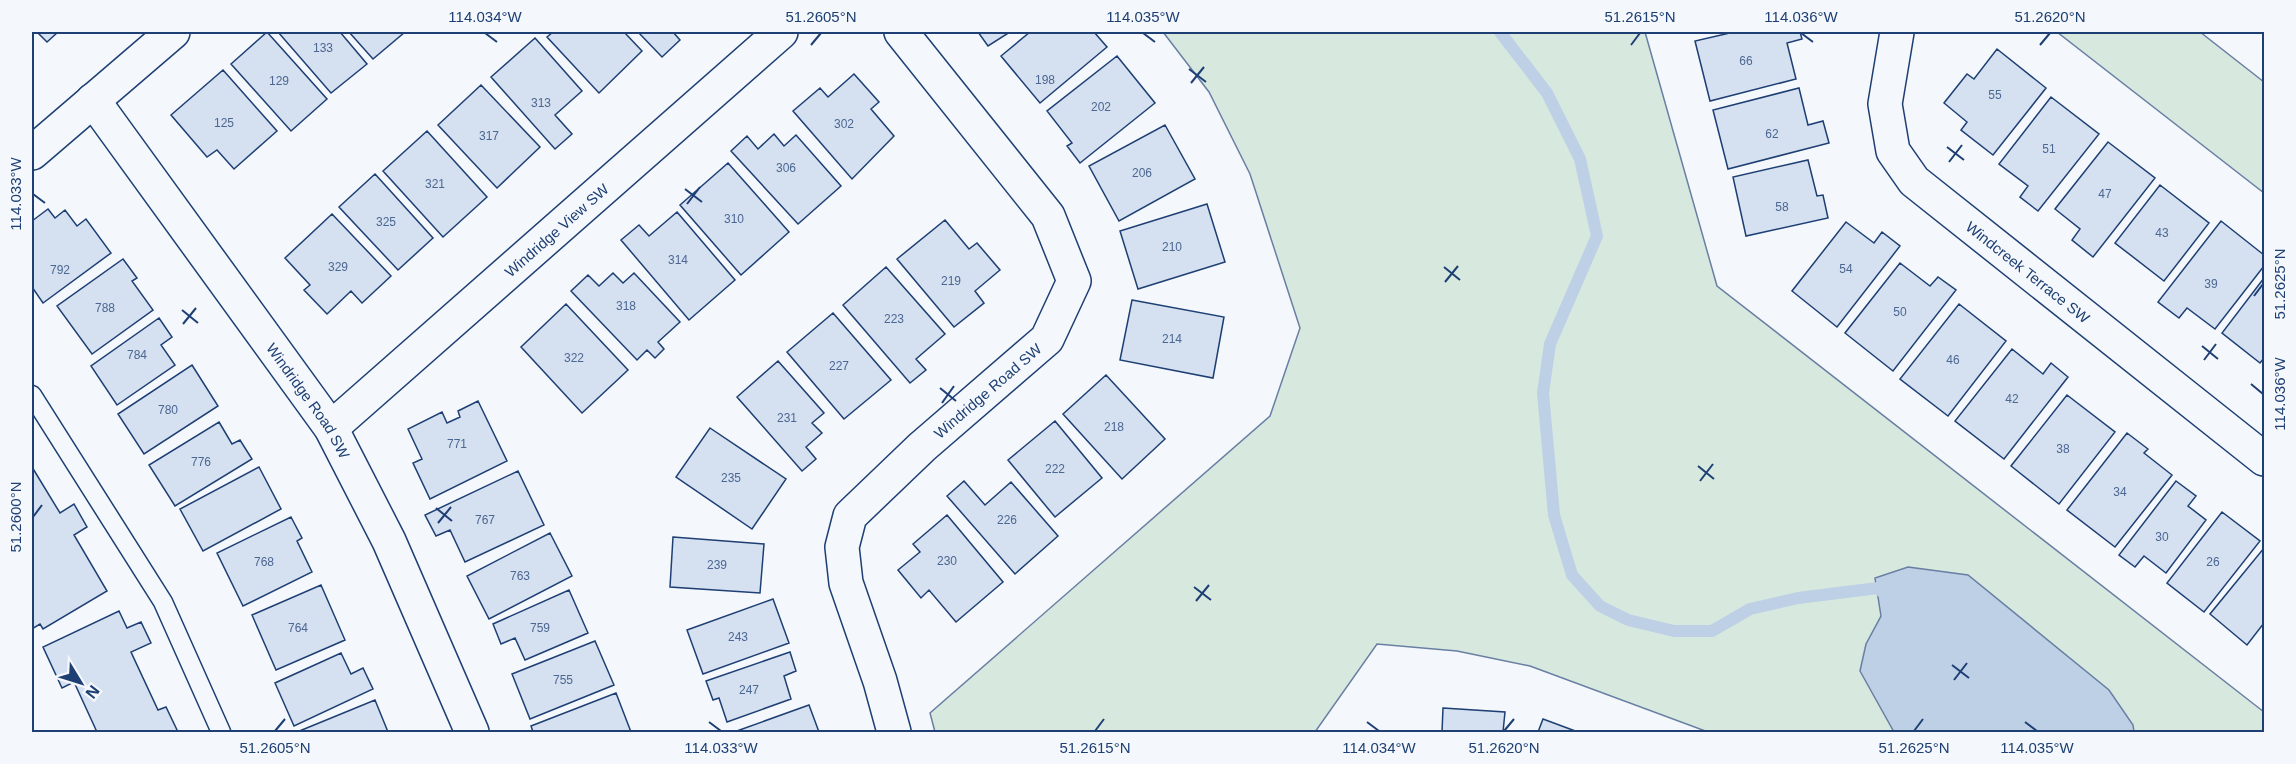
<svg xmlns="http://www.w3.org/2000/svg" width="2296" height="764" viewBox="0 0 2296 764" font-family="Arial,sans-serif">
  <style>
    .green { fill: #d7e8df; stroke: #687fa3; stroke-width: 1.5 }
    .water { fill: #bed0e5; stroke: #687fa3; stroke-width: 1.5 }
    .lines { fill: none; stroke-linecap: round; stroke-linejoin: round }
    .stream { stroke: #bed0e5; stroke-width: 12 }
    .building { fill: #d5e0f0; stroke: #1d3f73; stroke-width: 1.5 }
    .lane-casing { stroke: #1d3f73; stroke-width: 21 }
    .street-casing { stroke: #1d3f73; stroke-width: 36 }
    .lane { stroke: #f4f7fb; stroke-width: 18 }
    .street { stroke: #f4f7fb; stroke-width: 33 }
    .ticks { fill: none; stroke: #1d3f73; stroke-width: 2 }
    .labels { text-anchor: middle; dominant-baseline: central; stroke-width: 4.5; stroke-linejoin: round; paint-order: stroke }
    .number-label { font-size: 12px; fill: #4b6792 }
    .street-label { font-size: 15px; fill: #1d3f73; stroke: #f4f7fb }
    .neatline { fill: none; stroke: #1d3f73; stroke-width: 2 }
    .ticks-label { font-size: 15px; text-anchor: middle; fill: #1d3f73 }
  </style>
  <rect width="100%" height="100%" fill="#f4f7fb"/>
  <path class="green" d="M 1163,32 L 1645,32 L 1717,286 L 2264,712 L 2264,732 L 1708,732 L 1530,666 L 1457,651 L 1377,644 L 1315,732 L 935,732 L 930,713 L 1270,416 L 1300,328 L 1250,174 L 1209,92 Z
    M 2057,32 L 2200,32 L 2264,82 L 2264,193 Z"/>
  <path class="water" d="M 1908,567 L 1968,575 L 2109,690 L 2133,725 L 2134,732 L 1894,732 L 1860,671 L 1866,644 L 1881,616 L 1875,578 Z"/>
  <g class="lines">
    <path class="stream" d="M 1500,32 L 1547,93 L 1580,159 L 1597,236 L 1550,344 L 1543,393 L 1554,515 L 1572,575 L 1600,606 L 1628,620 L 1674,631 L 1712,631 L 1750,609 L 1798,598 L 1878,588 L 1890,599"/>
  </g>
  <path class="building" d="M 37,32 L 58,32 L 47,42 Z
    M 267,32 L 327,99 L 291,131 L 231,64 Z
    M 278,32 L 340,32 L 367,64 L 331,93 Z
    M 349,32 L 405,32 L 373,59 Z
    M 553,32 L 624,32 L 642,51 L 599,93 L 547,37 Z
    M 638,32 L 673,32 L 680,40 L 662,57 Z
    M 978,32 L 1010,32 L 988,46 Z
    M 1030,32 L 1094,32 L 1107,47 L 1040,103 L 1001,56 Z
    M 1734,32 L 1800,32 L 1802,39 L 1787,43 L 1796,79 L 1710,101 L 1695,41 Z
    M 535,38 L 582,91 L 555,115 L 572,134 L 555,149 L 491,77 Z
    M 1997,49 L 2046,88 L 1993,155 L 1961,130 L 1967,122 L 1944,103 L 1967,74 L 1974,79 Z
    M 1117,56 L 1155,103 L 1080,163 L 1067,146 L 1072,143 L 1047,111 Z
    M 223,70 L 277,131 L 234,169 L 217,150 L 207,157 L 171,115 Z
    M 854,74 L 879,102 L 871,109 L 894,136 L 852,179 L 793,111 L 820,88 L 828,97 Z
    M 481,85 L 540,147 L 497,188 L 438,125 Z
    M 1799,88 L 1808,125 L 1823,121 L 1829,143 L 1728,169 L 1713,110 Z
    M 2051,97 L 2099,134 L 2038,211 L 2020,197 L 2028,186 L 1999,164 Z
    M 1165,125 L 1195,179 L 1119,221 L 1089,166 Z
    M 427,131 L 487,197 L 443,237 L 383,171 Z
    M 774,134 L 784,146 L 796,135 L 841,186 L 798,224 L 731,151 L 747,136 L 758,149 Z
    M 2108,142 L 2155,178 L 2093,257 L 2072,240 L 2080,229 L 2055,209 Z
    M 1808,160 L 1817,196 L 1823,195 L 1828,218 L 1746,236 L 1733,177 Z
    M 728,163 L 789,232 L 741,275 L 680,205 Z
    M 375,174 L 433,238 L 398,270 L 339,207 Z
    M 2160,185 L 2209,223 L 2164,281 L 2115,243 Z
    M 1207,204 L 1225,262 L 1138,289 L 1120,231 Z
    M 48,209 L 55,218 L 65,210 L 77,226 L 86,219 L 111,253 L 43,303 L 32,287 L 32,221 Z
    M 677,212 L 735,280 L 689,320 L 621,240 L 639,225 L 649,236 Z
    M 332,214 L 391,276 L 362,303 L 351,291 L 327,314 L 304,290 L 310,285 L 285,258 Z
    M 945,220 L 969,249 L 977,243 L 1000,270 L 975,291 L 984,303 L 954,327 L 897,259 Z
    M 2221,221 L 2264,255 L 2264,266 L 2215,329 L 2187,308 L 2179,318 L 2158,302 Z
    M 1846,222 L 1874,243 L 1882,232 L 1900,246 L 1837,327 L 1792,291 Z
    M 123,259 L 137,278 L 132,281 L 153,310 L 92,354 L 57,306 Z
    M 1900,263 L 1930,286 L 1938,277 L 1956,290 L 1893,371 L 1845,333 Z
    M 886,267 L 945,334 L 916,359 L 926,370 L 910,383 L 843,305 Z
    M 613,273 L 623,283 L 634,273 L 680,322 L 658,342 L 664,349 L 655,358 L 647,350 L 637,360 L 571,291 L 588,275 L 599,286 Z
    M 2264,278 L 2264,358 L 2260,363 L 2222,333 Z
    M 1132,300 L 1224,317 L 1213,378 L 1120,360 Z
    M 566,304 L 628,370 L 582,413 L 521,347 Z
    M 1959,304 L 2006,341 L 1948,416 L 1900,379 Z
    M 833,313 L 891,380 L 844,419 L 787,352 Z
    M 159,318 L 172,337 L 161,345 L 175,365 L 117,405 L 91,366 Z
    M 2012,349 L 2043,374 L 2051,363 L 2068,377 L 2004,459 L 1955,421 Z
    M 778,361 L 824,413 L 812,423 L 822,433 L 806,447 L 816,459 L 802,471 L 737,397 Z
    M 192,365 L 218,406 L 144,454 L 118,414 Z
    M 1106,375 L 1165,439 L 1122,479 L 1063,414 Z
    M 2067,395 L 2115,432 L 2059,504 L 2011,466 Z
    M 478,401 L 507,461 L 430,499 L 413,463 L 422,459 L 408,429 L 442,412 L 447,423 L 460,417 L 458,411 Z
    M 1055,421 L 1102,478 L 1055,517 L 1008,460 Z
    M 219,422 L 232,444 L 240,440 L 252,459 L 175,506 L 149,465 Z
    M 710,428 L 786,479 L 752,529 L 676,477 Z
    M 2127,433 L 2148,449 L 2144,453 L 2172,475 L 2115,547 L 2067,510 Z
    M 32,467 L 60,513 L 74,504 L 87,527 L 74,535 L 107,591 L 43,629 L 40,624 L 32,629 Z
    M 259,467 L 281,509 L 203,551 L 180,509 Z
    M 518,471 L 544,525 L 465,562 L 450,530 L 436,536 L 425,515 Z
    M 964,481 L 985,505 L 1011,482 L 1058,536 L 1015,574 L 947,496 Z
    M 2176,481 L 2196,496 L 2188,506 L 2206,520 L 2166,573 L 2144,556 L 2135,567 L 2119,555 Z
    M 2222,512 L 2260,541 L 2204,612 L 2167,583 Z
    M 947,515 L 1003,582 L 956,622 L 929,590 L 921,598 L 898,570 L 920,552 L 913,544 Z
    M 291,517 L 302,538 L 297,541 L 312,572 L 243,606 L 217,553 Z
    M 550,533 L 572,576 L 489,619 L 467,576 Z
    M 673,537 L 764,544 L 760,593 L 670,587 Z
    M 2264,548 L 2264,623 L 2247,645 L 2210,614 Z
    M 321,585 L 345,640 L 276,670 L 252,615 Z
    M 569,590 L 588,633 L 525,660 L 515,638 L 501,644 L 493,624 Z
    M 773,599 L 789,643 L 703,674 L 687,630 Z
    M 119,611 L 127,628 L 141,622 L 151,643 L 131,652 L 158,710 L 166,707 L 178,732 L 97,732 L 74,682 L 62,688 L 43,647 Z
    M 595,641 L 614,685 L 530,719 L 512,674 Z
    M 790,652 L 796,671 L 784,676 L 791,699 L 727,722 L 719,698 L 713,700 L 706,681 Z
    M 341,653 L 351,674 L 363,668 L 373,689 L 294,726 L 275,683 Z
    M 616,693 L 631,732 L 533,732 L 531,726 Z
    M 375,700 L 388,732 L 297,732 Z
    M 809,705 L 819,732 L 734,732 Z
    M 1443,708 L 1505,712 L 1503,732 L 1442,732 Z
    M 1543,719 L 1578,732 L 1538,732 Z"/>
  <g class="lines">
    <defs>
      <path id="lane" d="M 32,395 L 163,602 L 221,732"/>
      <g id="street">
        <path id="s1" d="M 1897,32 L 1885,104 L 1893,151 L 1914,181 L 2264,459"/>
        <path id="s2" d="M 93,100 L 331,428 L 389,541 L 472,732"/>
        <path d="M 32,153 L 173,32"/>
        <path id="s3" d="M 331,428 L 781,32"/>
        <path id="s4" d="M 894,732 L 880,681 L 846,583 L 842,547 L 850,516 L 922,447 L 1047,339 L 1074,281 L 1048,216 L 901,32"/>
      </g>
    </defs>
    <use href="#lane" class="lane-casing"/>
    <use href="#street" class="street-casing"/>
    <use href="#lane" class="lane"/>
    <use href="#street" class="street"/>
  </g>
  <path class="ticks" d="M 485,33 L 497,42M 1143,33 L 1155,42M 1801,33 L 1813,42M 811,45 L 821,33M 1631,45 L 1640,33M 2040,45 L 2050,33M 1189,69 L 1206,82M 1191,83 L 1204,67M 1947,147 L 1964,160M 1949,162 L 1962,145M 685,189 L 702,202M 33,194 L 45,203M 687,204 L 700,187M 1444,267 L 1460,280M 1445,282 L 1458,266M 2254,296 L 2263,284M 182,310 L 198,323M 183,324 L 196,308M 2202,346 L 2218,359M 2204,360 L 2216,344M 2251,384 L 2263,394M 940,388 L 956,401M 942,403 L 954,386M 1698,466 L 1714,479M 1700,481 L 1713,464M 436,508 L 452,521M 33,517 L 42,505M 438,523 L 451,507M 1194,587 L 1211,600M 1196,601 L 1209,585M 1952,665 L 1969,678M 1954,680 L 1967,663M 709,722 L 721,731M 1367,722 L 1379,731M 2025,722 L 2037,731M 275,731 L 285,719M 1095,731 L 1104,719M 1504,731 L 1514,719M 1914,731 L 1923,719"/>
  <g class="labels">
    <g class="number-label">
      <text x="323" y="48">133</text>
      <text x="1746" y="61">66</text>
      <text x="1045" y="80">198</text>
      <text x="279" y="81">129</text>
      <text x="1995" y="95">55</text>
      <text x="541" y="103">313</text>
      <text x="1101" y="107">202</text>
      <text x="224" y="123">125</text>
      <text x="844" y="124">302</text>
      <text x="1772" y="134">62</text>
      <text x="489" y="136">317</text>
      <text x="2049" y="149">51</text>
      <text x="786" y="168">306</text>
      <text x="1142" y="173">206</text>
      <text x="435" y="184">321</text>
      <text x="2105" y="194">47</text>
      <text x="1782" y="207">58</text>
      <text x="734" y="219">310</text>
      <text x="386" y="222">325</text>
      <text x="2162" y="233">43</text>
      <text x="1172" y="247">210</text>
      <text x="678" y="260">314</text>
      <text x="338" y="267">329</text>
      <text x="1846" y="269">54</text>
      <text x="60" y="270">792</text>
      <text x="951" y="281">219</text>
      <text x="2211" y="284">39</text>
      <text x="626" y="306">318</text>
      <text x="105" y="308">788</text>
      <text x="1900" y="312">50</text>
      <text x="894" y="319">223</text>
      <text x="1172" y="339">214</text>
      <text x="137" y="355">784</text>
      <text x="574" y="358">322</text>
      <text x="1953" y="360">46</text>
      <text x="839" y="366">227</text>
      <text x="2012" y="399">42</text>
      <text x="168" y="410">780</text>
      <text x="787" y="418">231</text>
      <text x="1114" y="427">218</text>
      <text x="457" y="444">771</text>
      <text x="2063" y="449">38</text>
      <text x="201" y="462">776</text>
      <text x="1055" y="469">222</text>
      <text x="731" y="478">235</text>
      <text x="2120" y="492">34</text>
      <text x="485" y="520">767</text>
      <text x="1007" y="520">226</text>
      <text x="2162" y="537">30</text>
      <text x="947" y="561">230</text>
      <text x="264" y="562">768</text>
      <text x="2213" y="562">26</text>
      <text x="717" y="565">239</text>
      <text x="520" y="576">763</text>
      <text x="298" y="628">764</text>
      <text x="540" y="628">759</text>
      <text x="738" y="637">243</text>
      <text x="563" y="680">755</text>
      <text x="749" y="690">247</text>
    </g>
    <g class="street-label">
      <text stroke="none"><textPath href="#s3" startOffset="300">Windridge View SW</textPath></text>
      <text stroke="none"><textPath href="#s1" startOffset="303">Windcreek Terrace SW</textPath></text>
      <text stroke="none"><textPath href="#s4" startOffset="411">Windridge Road SW</textPath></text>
      <text stroke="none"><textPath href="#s2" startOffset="370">Windridge Road SW</textPath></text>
    </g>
  </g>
  <rect width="2296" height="764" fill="none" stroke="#f4f7fb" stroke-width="66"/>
  <g transform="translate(81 683) rotate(128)" stroke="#f4f7fb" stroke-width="4.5" paint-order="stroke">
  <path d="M0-4.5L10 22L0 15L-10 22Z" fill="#1d3f73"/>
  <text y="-9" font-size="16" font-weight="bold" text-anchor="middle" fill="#1d3f73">N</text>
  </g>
  <rect x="33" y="33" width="2230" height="698" class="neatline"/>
  <g class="ticks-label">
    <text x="485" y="22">114.034°W</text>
    <text x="821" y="22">51.2605°N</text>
    <text x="1143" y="22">114.035°W</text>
    <text x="1640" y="22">51.2615°N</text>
    <text x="1801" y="22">114.036°W</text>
    <text x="2050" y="22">51.2620°N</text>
    <text transform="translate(16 194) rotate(-90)" y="5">114.033°W</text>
    <text transform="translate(2280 284) rotate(-90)" y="5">51.2625°N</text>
    <text transform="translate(2280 394) rotate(-90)" y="5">114.036°W</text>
    <text transform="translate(16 517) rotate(-90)" y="5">51.2600°N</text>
    <text x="275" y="753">51.2605°N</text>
    <text x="721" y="753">114.033°W</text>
    <text x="1095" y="753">51.2615°N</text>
    <text x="1379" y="753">114.034°W</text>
    <text x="1504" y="753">51.2620°N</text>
    <text x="1914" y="753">51.2625°N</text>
    <text x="2037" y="753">114.035°W</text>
  </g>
</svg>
